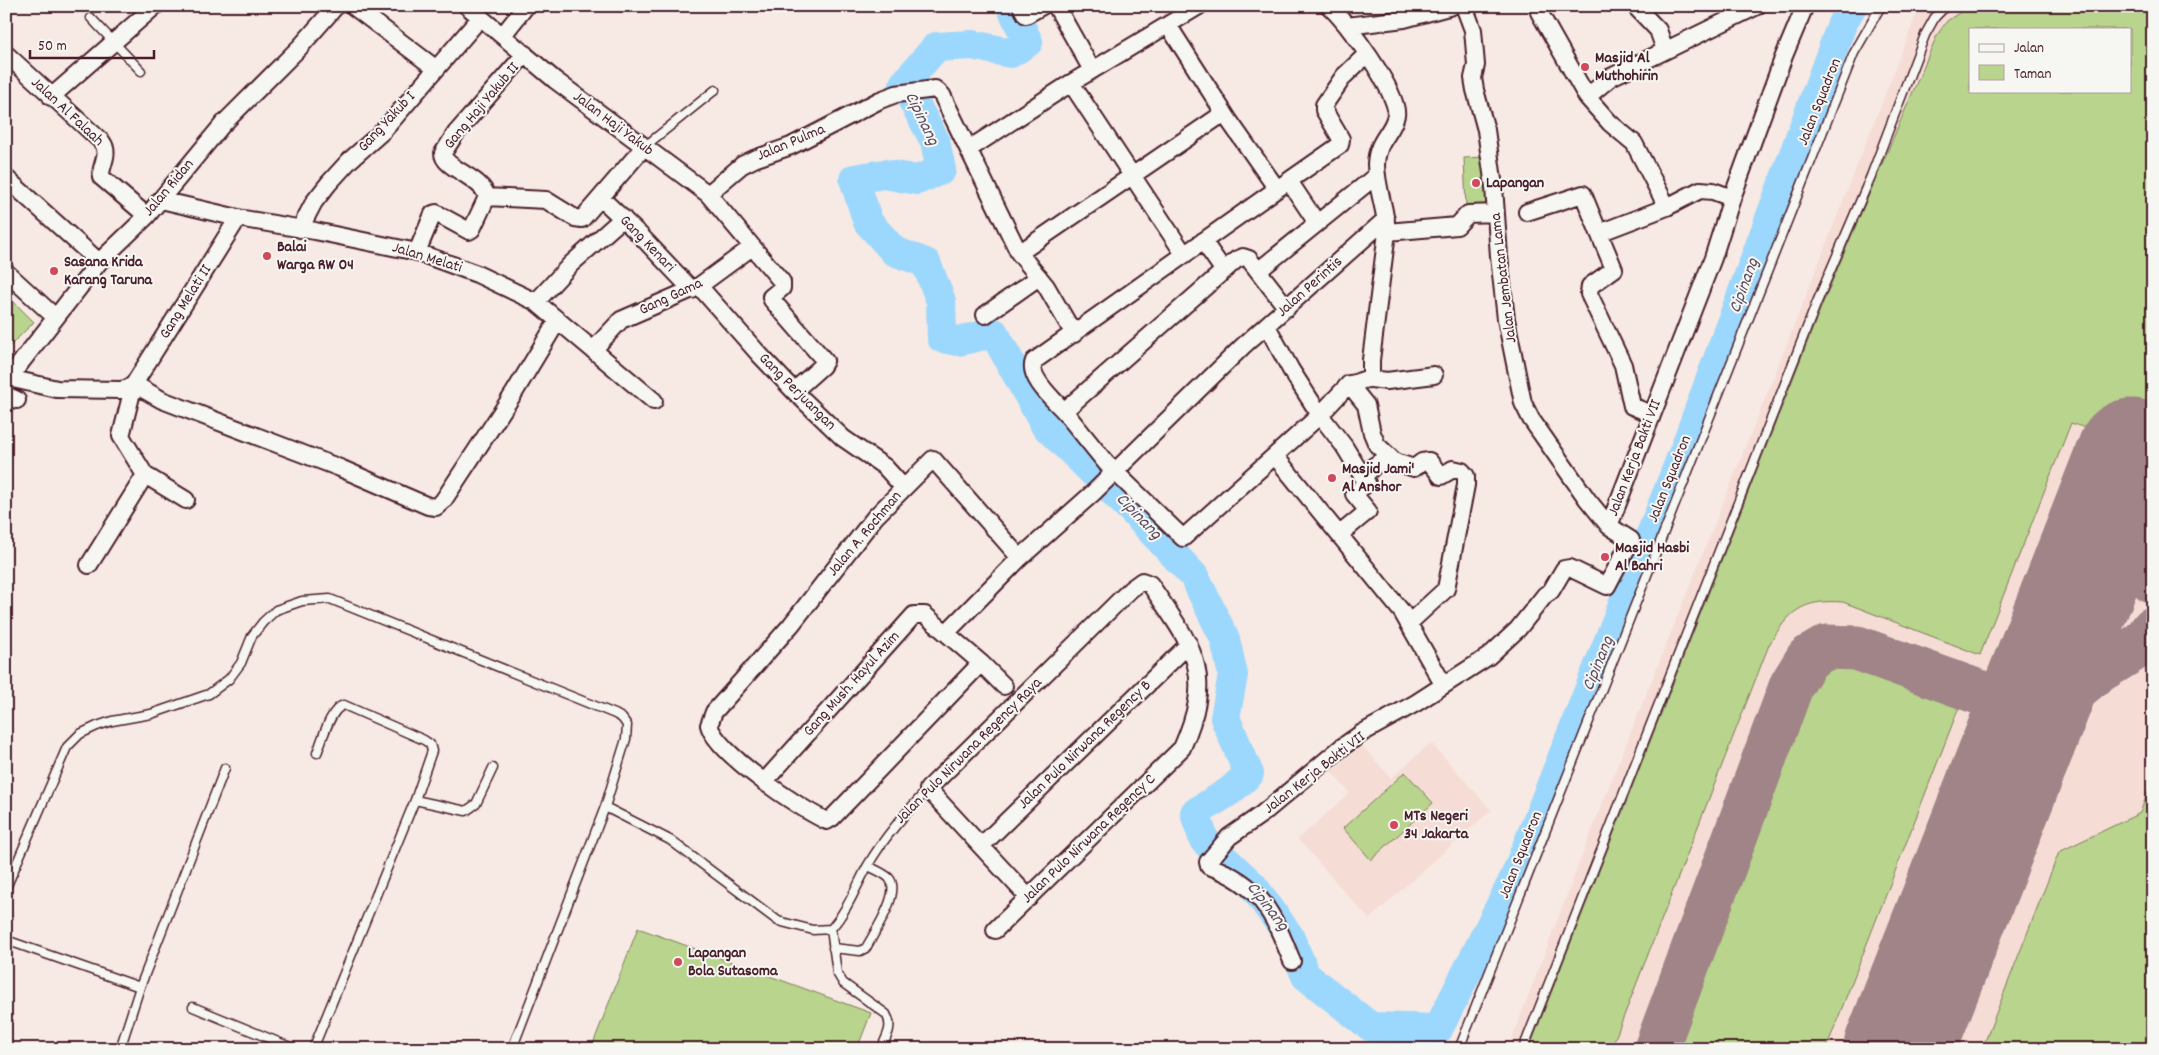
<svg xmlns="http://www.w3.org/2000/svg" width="2159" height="1055" viewBox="0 0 2159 1055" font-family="Dekko,sans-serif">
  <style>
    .built { fill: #f5dcd5; fill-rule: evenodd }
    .green { fill: #b8d48d; stroke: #817a5c; fill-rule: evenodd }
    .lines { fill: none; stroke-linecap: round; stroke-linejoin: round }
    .river { stroke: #9cd8fd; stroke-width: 30 }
    .taxiway { stroke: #a08487; stroke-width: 45 }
    .runway { stroke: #a08487; stroke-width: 111 }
    .service-casing { stroke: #4a1f2b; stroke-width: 11 }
    .minor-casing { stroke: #4a1f2b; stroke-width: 20 }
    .service { stroke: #f6f6f2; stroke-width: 8 }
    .minor { stroke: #f6f6f2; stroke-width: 16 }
    .poi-dot { fill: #d1495b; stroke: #f6f6f2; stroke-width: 2 }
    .labels { text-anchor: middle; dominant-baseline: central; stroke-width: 4; stroke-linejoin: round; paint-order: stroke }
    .poi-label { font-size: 16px; font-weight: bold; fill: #4a1f2b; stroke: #f6f6f2; text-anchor: start }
    .street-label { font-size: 16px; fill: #4a1f2b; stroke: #f6f6f2 }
    .water-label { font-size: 18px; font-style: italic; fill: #5e4d60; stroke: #f6f6f2 }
  </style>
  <rect width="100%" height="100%" fill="#f7e9e3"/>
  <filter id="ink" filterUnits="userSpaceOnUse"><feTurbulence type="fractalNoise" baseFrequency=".02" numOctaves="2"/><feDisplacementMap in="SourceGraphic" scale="10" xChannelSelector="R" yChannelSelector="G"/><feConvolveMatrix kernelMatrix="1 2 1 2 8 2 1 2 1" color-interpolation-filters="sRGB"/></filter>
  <g filter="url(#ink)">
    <path class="built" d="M 1920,6 L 2153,6 L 2153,1049 L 1508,1049 L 1599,812 L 1779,364 ZM 1970,29 L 2130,29 L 2130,91 L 1970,91 Z
      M 1357,740 L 1391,778 L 1431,743 L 1491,810 L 1369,919 L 1298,839 L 1350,793 L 1325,764 Z"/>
    <path class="green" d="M 1969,6 L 2153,6 L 2153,452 L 2071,423 L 1980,655 L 1843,602 C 1802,599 1789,611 1769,645 L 1611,1049 L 1529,1049 L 1822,305 L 1937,35 L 1947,21 ZM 1970,29 L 2130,29 L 2130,91 L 1970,91 Z
      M 1487,157 L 1489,207 L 1466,208 L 1464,158 Z
      M 6,294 L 34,322 L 6,350 Z
      M 1827,647 L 1857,648 L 1966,689 L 1826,1049 L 1656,1049 L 1792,684 L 1808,658 Z
      M 1405,772 L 1433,803 L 1371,860 L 1343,828 Z
      M 2153,778 L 2153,1049 L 1982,1049 L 2059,852 L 2140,813 Z
      M 638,928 L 871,1013 L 857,1049 L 591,1049 Z"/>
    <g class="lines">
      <path class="river" d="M 1011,6 L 1028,42 L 1011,53 L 972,45 L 936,47 L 904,84 L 935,141 L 941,170 L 917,180 L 884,174 L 854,179 L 868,222 L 894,251 L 926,263 L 941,301 L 942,338 L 958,341 L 994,333 L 1045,425 L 1132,510 L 1194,576 L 1225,639 L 1233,675 L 1225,718 L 1249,774 L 1230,791 L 1195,813 L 1204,840 L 1253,886 L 1289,936 L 1306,976 L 1371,1027 L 1438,1029 L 1515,877 L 1684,451 L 1842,24 L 1852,6"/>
      <path class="taxiway" d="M 2048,667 C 2048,644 2042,599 2052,579 C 2074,538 2131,543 2153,581
        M 2005,777 L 2029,741 L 2068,695 L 2095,673 L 2142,644 L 2153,629
        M 1656,1049 L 1792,684 L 1808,658 L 1827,647 L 1857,648 L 2031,711"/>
      <path class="runway" d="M 1899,1049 L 2132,454"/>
      <defs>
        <path id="service" d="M 91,18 L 141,71
          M 644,147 L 715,90
          M 317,753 C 322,741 330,708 344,705 L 424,740 L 430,744 L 432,751 L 415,800
          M 605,807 L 670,840 L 778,921 L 813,930 L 831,929 C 848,909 856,887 868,865 C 885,836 905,814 928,789
          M 6,888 L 67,747 L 80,734 L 97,726 L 112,721 L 151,714 L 209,694 L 229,679 L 241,663 L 252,636 L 263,622 L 276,610 L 302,601 L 330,599 L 615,714 L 622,718 L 627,725 L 626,739 L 605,807 L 512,1049
          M 831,929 L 837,973 L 843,983 L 886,1014 C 894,1027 886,1037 881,1049
          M 6,940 L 140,987 L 120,1049
          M 833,948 L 860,951 L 866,948 C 874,933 902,892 889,878 C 884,873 874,869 868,866
          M 140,987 L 225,768
          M 193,1007 L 295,1049
          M 313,1049 L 415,800 L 466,811 L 476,804 L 493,768
          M 1459,1049 L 1854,53 L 1881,6
          M 1523,1049 L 1817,302 L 1871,176 L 1925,35 L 1935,17 L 1946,6"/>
        <path id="minor" d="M 353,6 L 435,68
          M 467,6 L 555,80 L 708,194 L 782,282 L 782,288 L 771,297 L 772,300 L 825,361 L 822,366 L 794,391
          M 1021,6 L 1026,15 L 1042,6
          M 1056,6 L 1092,70
          M 1329,6 C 1346,20 1400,95 1396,115 C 1393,133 1377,139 1376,164 C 1376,187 1386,209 1387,232 L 1371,360 L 1371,379 C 1362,378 1358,384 1349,384 L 1366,405 L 1372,433 L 1377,445 L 1395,462 L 1414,468 L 1422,462 L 1429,461 L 1441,476 L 1453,469 L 1462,471 L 1466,476 L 1466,485 L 1446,589 L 1409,623
          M 1540,6 L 1539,12 L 1587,97
          M 1635,6 L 1658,30 L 1665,50
          M 1347,26 L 1404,19 L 1452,6
          M 503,35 L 526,6
          M 6,54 L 102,142 C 111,154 100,165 101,177 L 147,216
          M 1071,83 L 1184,254
          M 51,97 L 155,6
          M 969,149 L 1071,83 L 1199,6
          M 6,178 L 99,262
          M 1289,181 L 1317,223
          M 1277,189 L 1340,145 L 1341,139 L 1324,110 L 1324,105 L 1344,76 L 1367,54
          M 708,194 L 742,165 L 754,159 L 791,146 L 880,100 L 896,94 L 935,89 L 942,95 L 1019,253 L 1224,113
          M 487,197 L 546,200 L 575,218 L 582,219 L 644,147
          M 487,197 C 483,177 443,169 443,153 L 456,133 L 525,54
          M 601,198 L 640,235 L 692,290
          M 161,200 L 238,218 L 315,231 L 417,252 L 477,274 L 536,302 L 654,401
          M 1667,207 L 1634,143 L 1610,123 L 1587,97 L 1611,77 L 1757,6
          M 1527,212 L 1583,194 L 1599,233 L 1667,207 L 1700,190 L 1713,191 L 1732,198
          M 300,229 L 314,202 L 329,183 L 349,161 L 383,131 L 480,18
          M 1387,232 L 1457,226 L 1468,214 L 1495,213
          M 1599,233 L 1614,269 L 1590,286 L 1589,294 L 1623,365 L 1632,406 L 1651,414
          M 1203,241 L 1224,271
          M 417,252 L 433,214 L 436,213 L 469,231 L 472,229 L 487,197
          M 1019,253 L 1046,286 L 1074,334
          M 1258,271 L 1377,175
          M 6,272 L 55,317
          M 699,286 L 758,353 L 794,391 L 843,438 L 885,467 L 903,487
          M 536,302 L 571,264 L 623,218
          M 1287,308 L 1249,259 L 1243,257 L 1236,260 L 1064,411 L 1106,463 L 1183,538 L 1320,415 L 1344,446 L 1363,477
          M 985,315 L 1039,277
          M 1267,326 L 1291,370 L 1320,415 L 1349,384
          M 594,349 L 621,320 L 699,286 L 752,247
          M 1371,379 L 1387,381 L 1434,375
          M 134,384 L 129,388 L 121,390 L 57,389 L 13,379 L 14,372 L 22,361 L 99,262 L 147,216 L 223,124 L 300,47 L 336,6
          M 134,384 L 162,400 L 340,468 L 428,506 L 436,507 L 443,501 L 514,393 L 558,320
          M 6,395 L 17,400
          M 1064,411 C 1054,400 1027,377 1034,361 L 1277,189 L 1228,119 L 1168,25
          M 1275,456 L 1402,612 L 1443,684
          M 186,500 L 145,475 L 121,436 L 134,384 L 238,218
          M 1609,526 L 1713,258 L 1732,198 L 1784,56 L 1805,6
          M 1340,534 L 1368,511 L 1354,494 L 1367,483 L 1363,477 L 1374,466 L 1389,456
          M 89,565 L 145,475
          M 946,633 L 1020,558 L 1093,493 L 1243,346 L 1386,219
          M 981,663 L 832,818 L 827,821 C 800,809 716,753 709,725 L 714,712 L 791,625 L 875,517 L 933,459 L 1020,558
          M 764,782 L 914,615 L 925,615 L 981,663 L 1004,686
          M 981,846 L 1189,644
          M 995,930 L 1182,748 C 1216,671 1193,648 1150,584 L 1142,581 L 1131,589 L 928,789 L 1029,898
          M 1292,961 C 1273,914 1261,884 1209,866 L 1208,862 L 1229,837 L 1262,814 L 1342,747 L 1362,733 L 1416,703 L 1489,656 L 1518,629 L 1545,595 L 1551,591 L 1564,569 L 1570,568 L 1607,586 L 1631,540 L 1609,526 L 1587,499 L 1531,419 L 1523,403 L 1506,319 L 1499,256 L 1494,187 L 1486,130 L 1475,90 L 1473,78 L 1476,65 L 1473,30 L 1464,6"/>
      </defs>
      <use href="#service" class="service-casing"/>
      <use href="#minor" class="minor-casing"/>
      <use href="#service" class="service"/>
      <use href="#minor" class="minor"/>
    </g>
  </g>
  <g class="poi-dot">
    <circle cx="1585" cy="67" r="5"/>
    <circle cx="1476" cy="183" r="5"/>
    <circle cx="267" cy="256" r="5"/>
    <circle cx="54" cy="271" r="5"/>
    <circle cx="1332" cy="478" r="5"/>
    <circle cx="1605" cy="557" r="5"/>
    <circle cx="1394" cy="825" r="5"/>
    <circle cx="678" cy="962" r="5"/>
  </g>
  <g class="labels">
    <g class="poi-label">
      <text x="1595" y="58">Masjid Al<tspan x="1595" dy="18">Muthohirin</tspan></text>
      <text x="1486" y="183">Lapangan</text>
      <text x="277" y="247">Balai<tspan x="277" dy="18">Warga RW 04</tspan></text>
      <text x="64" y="262">Sasana Krida<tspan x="64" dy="18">Karang Taruna</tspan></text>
      <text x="1342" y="469">Masjid Jami'<tspan x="1342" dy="18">Al Anshor</tspan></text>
      <text x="1615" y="548">Masjid Hasbi<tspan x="1615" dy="18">Al Bahri</tspan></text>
      <text x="1404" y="816">MTs Negeri<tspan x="1404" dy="18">34 Jakarta</tspan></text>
      <text x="688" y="953">Lapangan<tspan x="688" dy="18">Bola Sutasoma</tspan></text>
    </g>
    <g class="street-label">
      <text transform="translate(1820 102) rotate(-68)">Jalan Squadron</text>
      <text transform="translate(482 106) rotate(-50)">Gang Haji Yakub II</text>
      <text transform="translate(67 112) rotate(43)">Jalan Al Falaah</text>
      <text transform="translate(387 122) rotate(-47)">Gang Yakub I</text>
      <text transform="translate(613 124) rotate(37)">Jalan Haji Yakub</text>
      <text transform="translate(791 143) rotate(-23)">Jalan Pulma</text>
      <text transform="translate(169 188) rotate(-50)">Jalan Ridan</text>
      <text transform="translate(647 244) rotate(46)">Gang Kenari</text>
      <text transform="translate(427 258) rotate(17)">Jalan Melati</text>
      <text transform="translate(1504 278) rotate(-97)">Jalan Jembatan Lama</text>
      <text transform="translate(1310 287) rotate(-42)">Jalan Perintis</text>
      <text transform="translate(671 297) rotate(-25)">Gang Gama</text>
      <text transform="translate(186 302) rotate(-58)">Gang Melati II</text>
      <text transform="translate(797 392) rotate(45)">Gang Perjuangan</text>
      <text transform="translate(1635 458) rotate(-69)">Jalan Kerja Bakti VII</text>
      <text transform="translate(1670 479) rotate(-68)">Jalan Squadron</text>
      <text transform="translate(865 534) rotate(-50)">Jalan A. Rochman</text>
      <text transform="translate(852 684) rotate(-48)">Gang Mush. Hayul Azim</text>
      <text transform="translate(1085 745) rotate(-44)">Jalan Pulo Nirwana Regency B</text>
      <text transform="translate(969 751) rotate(-45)">Jalan Pulo Nirwana Regency Raya</text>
      <text transform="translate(1315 773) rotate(-38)">Jalan Kerja Bakti VII</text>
      <text transform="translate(1089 839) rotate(-44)">Jalan Pulo Nirwana Regency C</text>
      <text transform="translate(1521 855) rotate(-68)">Jalan Squadron</text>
    </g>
    <g class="water-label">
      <text transform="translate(921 119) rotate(64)">Cipinang</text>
      <text transform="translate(1745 286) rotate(-70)">Cipinang</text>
      <text transform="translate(1138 517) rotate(46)">Cipinang</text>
      <text transform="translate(1599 664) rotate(-68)">Cipinang</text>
      <text transform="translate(1267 907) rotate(52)">Cipinang</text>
    </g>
  </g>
  <rect width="2159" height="1055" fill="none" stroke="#f6f6f2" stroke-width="25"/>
  <rect x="12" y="12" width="2134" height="1030" fill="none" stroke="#4a1f2b" stroke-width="2" filter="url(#ink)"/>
  <rect x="1969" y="28" width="162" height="65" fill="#f6f6f2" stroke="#b1a0a2"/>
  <rect x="1979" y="44" width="25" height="8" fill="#f6f6f2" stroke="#b1a0a2"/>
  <text x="2014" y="52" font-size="15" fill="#4a1f2b">Jalan</text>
  <rect x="1979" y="65" width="25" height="15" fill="#b8d48d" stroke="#b1a0a2"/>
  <text x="2014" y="78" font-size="15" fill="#4a1f2b">Taman</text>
  <path d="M30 50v8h124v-8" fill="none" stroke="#4a1f2b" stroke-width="2.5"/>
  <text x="38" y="50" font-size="15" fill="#4a1f2b" stroke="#f6f6f2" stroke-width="4" paint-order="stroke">50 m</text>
</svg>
